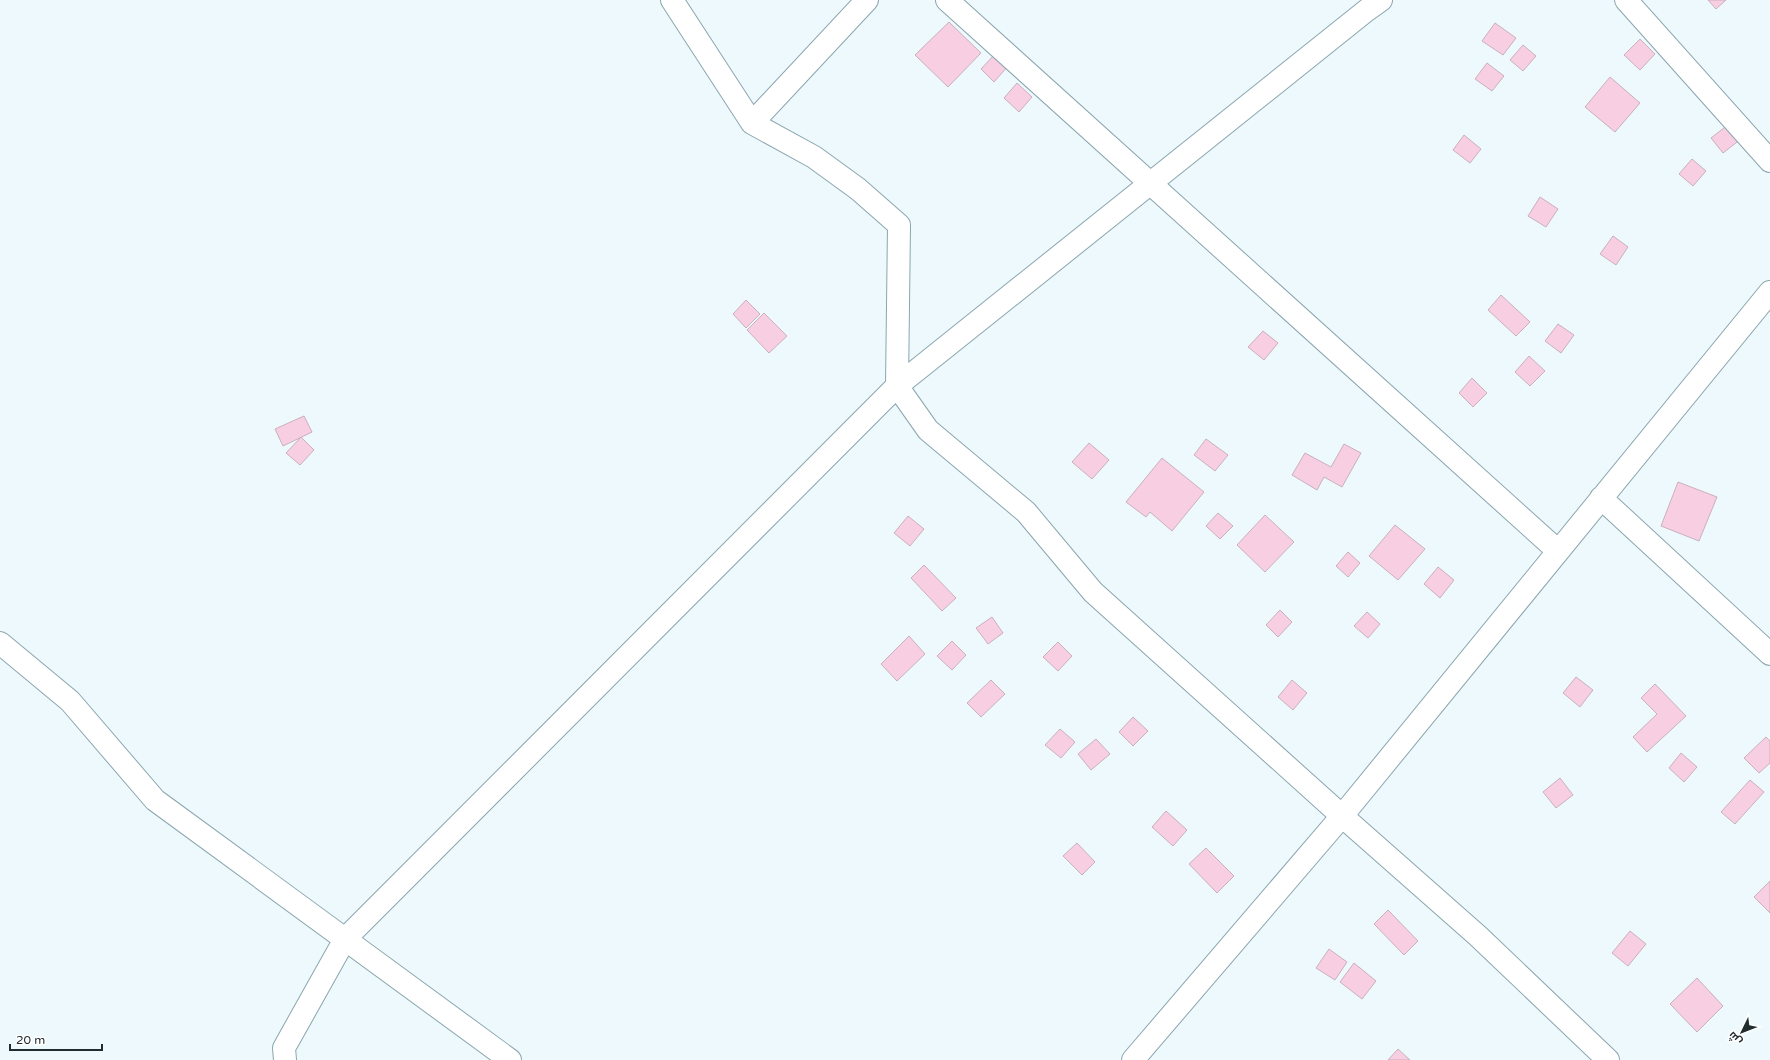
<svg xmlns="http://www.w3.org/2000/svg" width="1770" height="1060" viewBox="0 0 1770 1060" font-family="'Varela Round',Cairo,sans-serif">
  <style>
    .building { fill: #f8cfe2; stroke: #c9b0bb }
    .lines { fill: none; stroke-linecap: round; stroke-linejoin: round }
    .minor-casing { stroke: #8aa6ae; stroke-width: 24 }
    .minor { stroke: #fff; stroke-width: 22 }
  </style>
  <rect width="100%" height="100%" fill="#edf9fd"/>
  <path class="building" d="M 1708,0 L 1726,0 L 1716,9 Z
    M 949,22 L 981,53 L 948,87 L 915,55 Z
    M 1495,23 L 1516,38 L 1503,55 L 1482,41 Z
    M 1640,39 L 1655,54 L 1640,70 L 1624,55 Z
    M 1523,45 L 1536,56 L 1523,71 L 1510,60 Z
    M 995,54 L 1008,66 L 994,82 L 981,69 Z
    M 1487,63 L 1504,76 L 1492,91 L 1475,79 Z
    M 1610,77 L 1640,103 L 1615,132 L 1585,107 Z
    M 1017,83 L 1032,97 L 1019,112 L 1004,98 Z
    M 1729,124 L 1741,139 L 1723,153 L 1711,138 Z
    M 1464,135 L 1481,149 L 1470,163 L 1453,150 Z
    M 1692,159 L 1706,171 L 1693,186 L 1679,174 Z
    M 1540,197 L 1558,209 L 1546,227 L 1528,216 Z
    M 1613,236 L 1628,247 L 1616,265 L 1600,254 Z
    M 1501,295 L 1530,322 L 1516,336 L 1488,310 Z
    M 746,300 L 760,314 L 746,328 L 733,314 Z
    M 764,313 L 787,336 L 769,353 L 747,330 Z
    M 1558,324 L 1574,335 L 1561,353 L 1545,341 Z
    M 1263,331 L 1278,343 L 1264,360 L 1248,347 Z
    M 1529,356 L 1545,371 L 1530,386 L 1515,372 Z
    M 1472,378 L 1487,393 L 1473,407 L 1459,393 Z
    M 304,416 L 312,432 L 283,446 L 275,429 Z
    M 301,437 L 314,450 L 300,465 L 286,453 Z
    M 1206,439 L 1228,455 L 1215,471 L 1194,455 Z
    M 1089,443 L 1109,460 L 1092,479 L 1072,462 Z
    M 1344,444 L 1361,453 L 1342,487 L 1324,477 L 1317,490 L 1292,475 L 1305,453 L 1331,467 Z
    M 1162,458 L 1204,492 L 1172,531 L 1150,512 L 1146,517 L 1126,502 Z
    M 1678,482 L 1717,497 L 1699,541 L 1661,526 Z
    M 1218,513 L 1233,526 L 1220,539 L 1206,526 Z
    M 1265,515 L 1294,542 L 1265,572 L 1237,545 Z
    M 908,516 L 924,529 L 910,546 L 894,533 Z
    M 1395,525 L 1425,549 L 1398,580 L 1369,556 Z
    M 1348,552 L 1360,563 L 1348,577 L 1336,566 Z
    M 924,565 L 956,598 L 942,611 L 911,578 Z
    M 1438,567 L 1454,580 L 1440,598 L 1424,584 Z
    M 1280,610 L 1292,622 L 1278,637 L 1266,625 Z
    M 1367,612 L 1380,624 L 1368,638 L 1354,626 Z
    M 992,617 L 1003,633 L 988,644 L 976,628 Z
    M 909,636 L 925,654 L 897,681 L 881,664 Z
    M 952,641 L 966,655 L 952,670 L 937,656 Z
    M 1058,642 L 1072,656 L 1058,671 L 1043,657 Z
    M 1576,677 L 1593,690 L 1580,707 L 1563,693 Z
    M 991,680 L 1005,694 L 981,717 L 967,703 Z
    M 1292,680 L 1307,693 L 1293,710 L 1278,697 Z
    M 1655,684 L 1686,716 L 1647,752 L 1633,737 L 1657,714 L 1641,698 Z
    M 1133,717 L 1148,731 L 1133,746 L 1119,732 Z
    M 1060,729 L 1075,742 L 1061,758 L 1045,745 Z
    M 1766,737 L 1770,741 L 1770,763 L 1759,773 L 1744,758 Z
    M 1096,739 L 1110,754 L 1091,770 L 1078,754 Z
    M 1681,753 L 1697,767 L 1684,782 L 1669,768 Z
    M 1560,778 L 1573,795 L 1556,808 L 1543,792 Z
    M 1750,780 L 1764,792 L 1735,824 L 1721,812 Z
    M 1166,811 L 1187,830 L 1173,846 L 1152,827 Z
    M 1077,843 L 1095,862 L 1082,875 L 1063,856 Z
    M 1206,848 L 1234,876 L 1217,893 L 1189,864 Z
    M 1770,881 L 1770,913 L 1754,897 Z
    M 1388,910 L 1418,941 L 1404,955 L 1374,924 Z
    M 1630,931 L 1646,944 L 1628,966 L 1612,953 Z
    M 1329,949 L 1347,962 L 1335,980 L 1316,968 Z
    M 1354,963 L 1376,981 L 1362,999 L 1340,982 Z
    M 1697,978 L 1723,1006 L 1697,1032 L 1670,1004 Z
    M 1398,1049 L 1410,1060 L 1388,1060 Z"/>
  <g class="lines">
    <defs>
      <path id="minor" d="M 672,0 L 752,123 L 814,157 L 858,189 L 899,225 L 897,386 L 928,430 L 1026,512 L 1093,592 L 1342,816 L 1478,936 L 1608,1060
        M 947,0 L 1558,551
        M 1626,0 L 1770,161
        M 752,123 L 867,0
        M 1601,498 L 1770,654
        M 0,643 L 70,701 L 155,800 L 510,1060
        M 285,1060 L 284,1048 L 345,939 L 897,386 L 1367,10 L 1381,0
        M 1133,1060 L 1342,816 L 1770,292"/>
    </defs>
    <use href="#minor" class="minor-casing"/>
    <use href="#minor" class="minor"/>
  </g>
  <g transform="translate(1742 1032) rotate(227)" stroke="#ffffff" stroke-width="3" paint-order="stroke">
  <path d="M0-3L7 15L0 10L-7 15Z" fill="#212c2f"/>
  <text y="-6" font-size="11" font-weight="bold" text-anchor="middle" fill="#212c2f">ش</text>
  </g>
  <path d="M10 1044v6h92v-6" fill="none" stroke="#212c2f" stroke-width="2"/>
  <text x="16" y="1044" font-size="12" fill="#212c2f" stroke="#ffffff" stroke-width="3" paint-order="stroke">20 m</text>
</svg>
